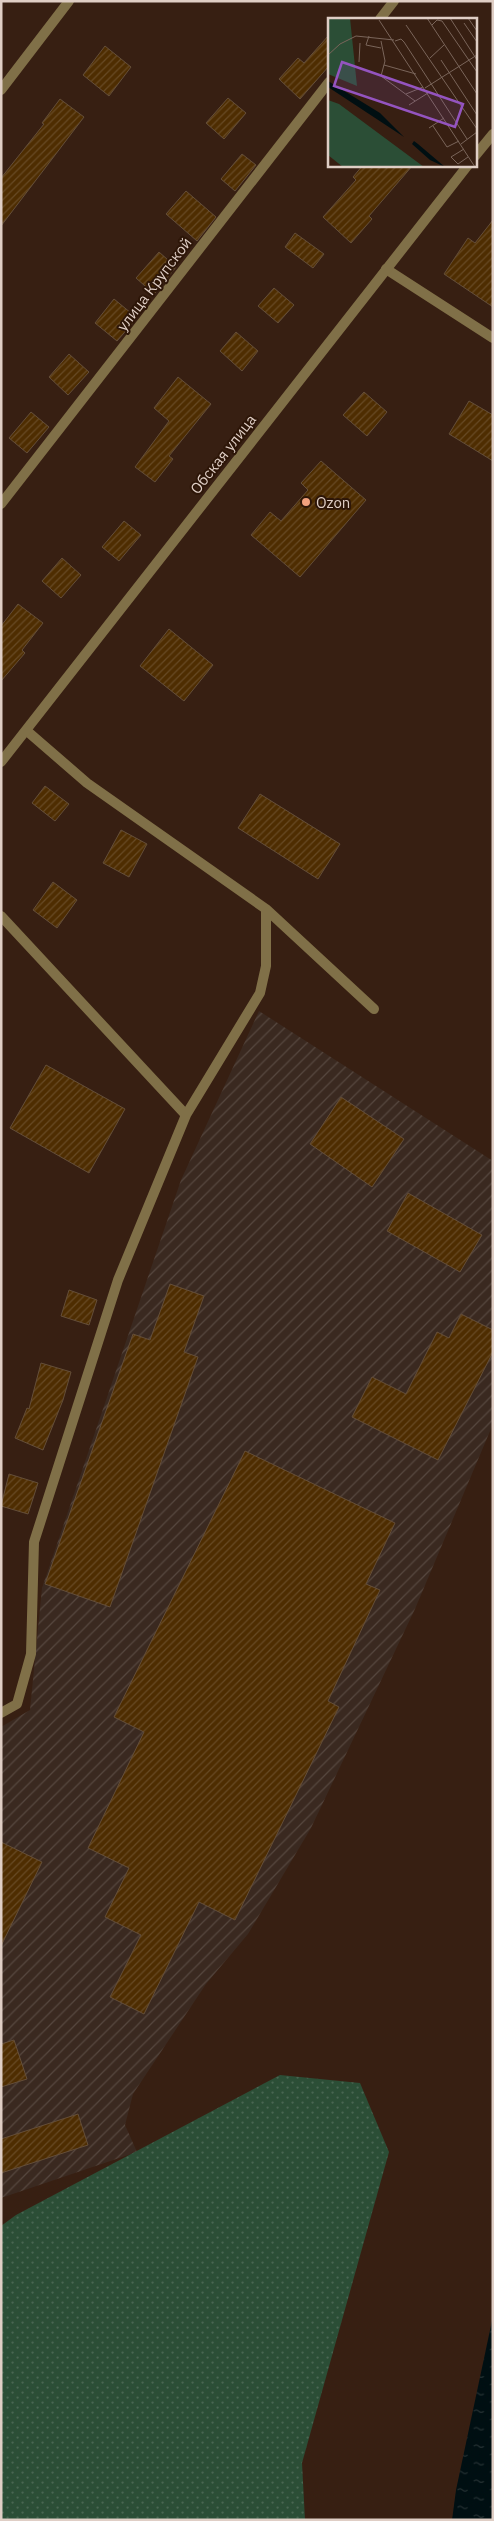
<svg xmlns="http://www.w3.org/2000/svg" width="494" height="2521" viewBox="0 0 494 2521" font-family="'IBM Plex Sans',sans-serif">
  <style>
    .industrial { fill: url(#industrial-furrows) }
    .grass { fill: url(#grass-dots) }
    .water { fill: url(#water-ripples) }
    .building { fill: url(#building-hatch); stroke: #644e39 }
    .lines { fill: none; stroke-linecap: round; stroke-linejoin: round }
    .minor { stroke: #807048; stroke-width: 10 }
    .tertiary { stroke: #807048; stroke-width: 10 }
    .poi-dot { fill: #f2a17e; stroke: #2d1608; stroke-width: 2 }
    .labels { text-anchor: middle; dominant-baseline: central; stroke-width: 4; stroke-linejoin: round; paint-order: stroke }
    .street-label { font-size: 15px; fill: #dfcec5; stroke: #2d1608 }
    .poi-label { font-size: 15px; fill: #dfcec5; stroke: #2d1608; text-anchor: start }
    .inset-road { fill: none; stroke: #7a655a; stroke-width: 1 }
    .view { fill: #9454c0; fill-opacity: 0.15; stroke: #9454c0; stroke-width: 2.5 }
    .inset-edge { fill: none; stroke: #dfcec5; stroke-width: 2.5 }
  </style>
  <defs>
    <pattern id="industrial-furrows" width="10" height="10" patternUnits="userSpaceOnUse" patternTransform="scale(1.25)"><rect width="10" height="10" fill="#3a2920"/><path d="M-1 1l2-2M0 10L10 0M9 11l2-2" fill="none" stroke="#56473f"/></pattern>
    <pattern id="grass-dots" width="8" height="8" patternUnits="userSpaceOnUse" patternTransform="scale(1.25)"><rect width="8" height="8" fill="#2b4e36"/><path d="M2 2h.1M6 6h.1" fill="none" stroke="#496652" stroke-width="1.8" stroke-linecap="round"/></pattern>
    <pattern id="water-ripples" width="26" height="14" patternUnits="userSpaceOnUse" patternTransform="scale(1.25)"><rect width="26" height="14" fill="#000f12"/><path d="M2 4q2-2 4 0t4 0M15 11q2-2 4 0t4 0" fill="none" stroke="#253133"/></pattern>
    <pattern id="building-hatch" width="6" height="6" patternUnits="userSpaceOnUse" patternTransform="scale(1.25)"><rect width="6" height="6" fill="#4e2d01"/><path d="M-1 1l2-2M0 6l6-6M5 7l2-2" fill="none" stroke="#674a25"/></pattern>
  </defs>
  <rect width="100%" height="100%" fill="#371f12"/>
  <path class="industrial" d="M 259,1011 L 493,1161 L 493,1424 L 415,1609 L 311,1828 L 248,1934 L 206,1984 L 133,2094 L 125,2125 L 137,2152 L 1,2198 L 1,1727 L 30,1710 L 42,1588 L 181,1180 Z"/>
  <path class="grass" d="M 280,2075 L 360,2083 L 389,2152 L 302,2463 L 305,2520 L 1,2520 L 1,2226 L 16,2215 Z"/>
  <path class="water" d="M 493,2316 L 493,2520 L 452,2520 L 456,2490 Z"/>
  <path class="building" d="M 329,35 L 329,66 L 300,99 L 279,79 L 298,58 L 304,63 Z
    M 105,46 L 131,67 L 109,96 L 83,75 Z
    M 228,98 L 246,113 L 224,139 L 206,123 Z
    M 60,99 L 84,117 L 1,226 L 1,178 L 44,124 L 42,123 Z
    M 242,154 L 256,165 L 235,191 L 221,179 Z
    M 363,165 L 413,165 L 369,216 L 372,219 L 351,243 L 323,217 L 356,180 L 353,177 Z
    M 186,191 L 216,217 L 197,241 L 166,214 Z
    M 493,220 L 493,307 L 444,274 L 468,238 L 475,243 Z
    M 295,233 L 324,254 L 313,268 L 285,247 Z
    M 159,252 L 176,267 L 154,294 L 136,278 Z
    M 274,288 L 294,305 L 278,323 L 258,306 Z
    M 114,299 L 137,318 L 117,341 L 95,323 Z
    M 236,332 L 258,351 L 242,371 L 220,351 Z
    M 69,354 L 89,372 L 68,395 L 49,377 Z
    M 178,377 L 211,404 L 169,456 L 173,459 L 155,482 L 135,467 L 169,421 L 154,408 Z
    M 364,392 L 387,412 L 367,436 L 343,415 Z
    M 469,401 L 493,415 L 493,461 L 449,434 Z
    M 31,412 L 49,427 L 27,453 L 9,438 Z
    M 321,461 L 366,500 L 300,577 L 251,535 L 270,512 L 281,521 L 308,490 L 301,483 Z
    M 124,521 L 141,535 L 119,561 L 102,547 Z
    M 62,558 L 81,575 L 61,598 L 42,581 Z
    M 18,604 L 43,623 L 22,650 L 25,653 L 1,681 L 1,626 Z
    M 169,629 L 213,665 L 184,701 L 140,666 Z
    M 45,786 L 69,804 L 55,821 L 32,803 Z
    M 260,794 L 340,844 L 318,879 L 238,828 Z
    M 121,830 L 147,844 L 129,877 L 103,863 Z
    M 53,882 L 77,900 L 57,928 L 33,910 Z
    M 46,1065 L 125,1109 L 89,1173 L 10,1128 Z
    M 341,1097 L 404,1139 L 372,1187 L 310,1144 Z
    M 408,1193 L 482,1235 L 460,1272 L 387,1231 Z
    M 170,1284 L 204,1296 L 184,1352 L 198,1357 L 110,1607 L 45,1584 L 133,1334 L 150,1340 Z
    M 69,1290 L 97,1300 L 89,1325 L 61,1316 Z
    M 461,1314 L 493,1330 L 493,1352 L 438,1460 L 352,1417 L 372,1377 L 406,1394 L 437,1332 L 449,1338 Z
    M 41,1363 L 71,1372 L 63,1400 L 43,1450 L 15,1438 L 27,1408 L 29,1409 Z
    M 245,1451 L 395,1523 L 366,1584 L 380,1590 L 328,1701 L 339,1707 L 235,1920 L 199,1902 L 144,2014 L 110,1997 L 141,1935 L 105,1917 L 129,1868 L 88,1848 L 144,1732 L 114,1717 Z
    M 9,1474 L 38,1483 L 28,1514 L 1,1506 Z
    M 1,1842 L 42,1862 L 1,1946 Z
    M 14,2040 L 27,2079 L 1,2087 L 1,2044 Z
    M 78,2114 L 88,2145 L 1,2173 L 1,2139 Z"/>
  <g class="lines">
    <path class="minor" d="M 380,19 L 394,1
      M 1,90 L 69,1
      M 386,269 L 493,338
      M 1,504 L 329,82
      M 27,731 L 87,783 L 266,909 L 374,1009
      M 1,916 L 186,1115
      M 1,1713 L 17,1704 L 31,1654 L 34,1542 L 118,1280 L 186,1115 L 260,993 L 266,966 L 266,909"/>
    <path class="tertiary" d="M 475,156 L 493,134
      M 1,762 L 468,165"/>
  </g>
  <circle class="poi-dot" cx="306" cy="502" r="5"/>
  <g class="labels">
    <g class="street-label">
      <text transform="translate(154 284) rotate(-53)">улица Крупской</text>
      <text transform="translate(223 454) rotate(-52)">Обская улица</text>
    </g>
    <g class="poi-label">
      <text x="316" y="502">Ozon</text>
    </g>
  </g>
  <g transform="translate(328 18)">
    <rect width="149" height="149" fill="#371f12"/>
    <path d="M 0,0 L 22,0 L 29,68 L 0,56 ZM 0,82 L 11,86 L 96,149 L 15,149 L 0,137 Z" fill="#2b4e36"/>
    <path d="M 0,63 L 52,95 L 76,119 L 0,69 ZM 86,123 L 90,126 L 117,149 L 102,142 L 84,126 Z" fill="#000f12"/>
    <path class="inset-road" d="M 99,0 L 149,76M 122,0 L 149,42M 140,0 L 149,13M 51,2 L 147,149M 136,5 L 149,24M 78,7 L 149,111M 104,7 L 109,2 L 114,3 L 149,54M 41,18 L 38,27 L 53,30M 53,23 L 57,43 L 53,58 L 87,83M 67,23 L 73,21 L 76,24 L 139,121M 0,37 L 12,26 L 28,18 L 66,22M 102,40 L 116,27M 113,42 L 149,97M 31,44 L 32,25M 56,47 L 88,56M 97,70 L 149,37M 78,76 L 95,69M 81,87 L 100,75M 105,108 L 119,129 L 131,123M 101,110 L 116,100M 133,126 L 149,114M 136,131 L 123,139 L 130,146 L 140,139"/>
    <path class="view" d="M 14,44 L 135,86 L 127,109 L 6,68 Z"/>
    <rect width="149" height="149" class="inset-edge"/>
  </g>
  <rect width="494" height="2521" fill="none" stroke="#dfcec5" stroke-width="5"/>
</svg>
